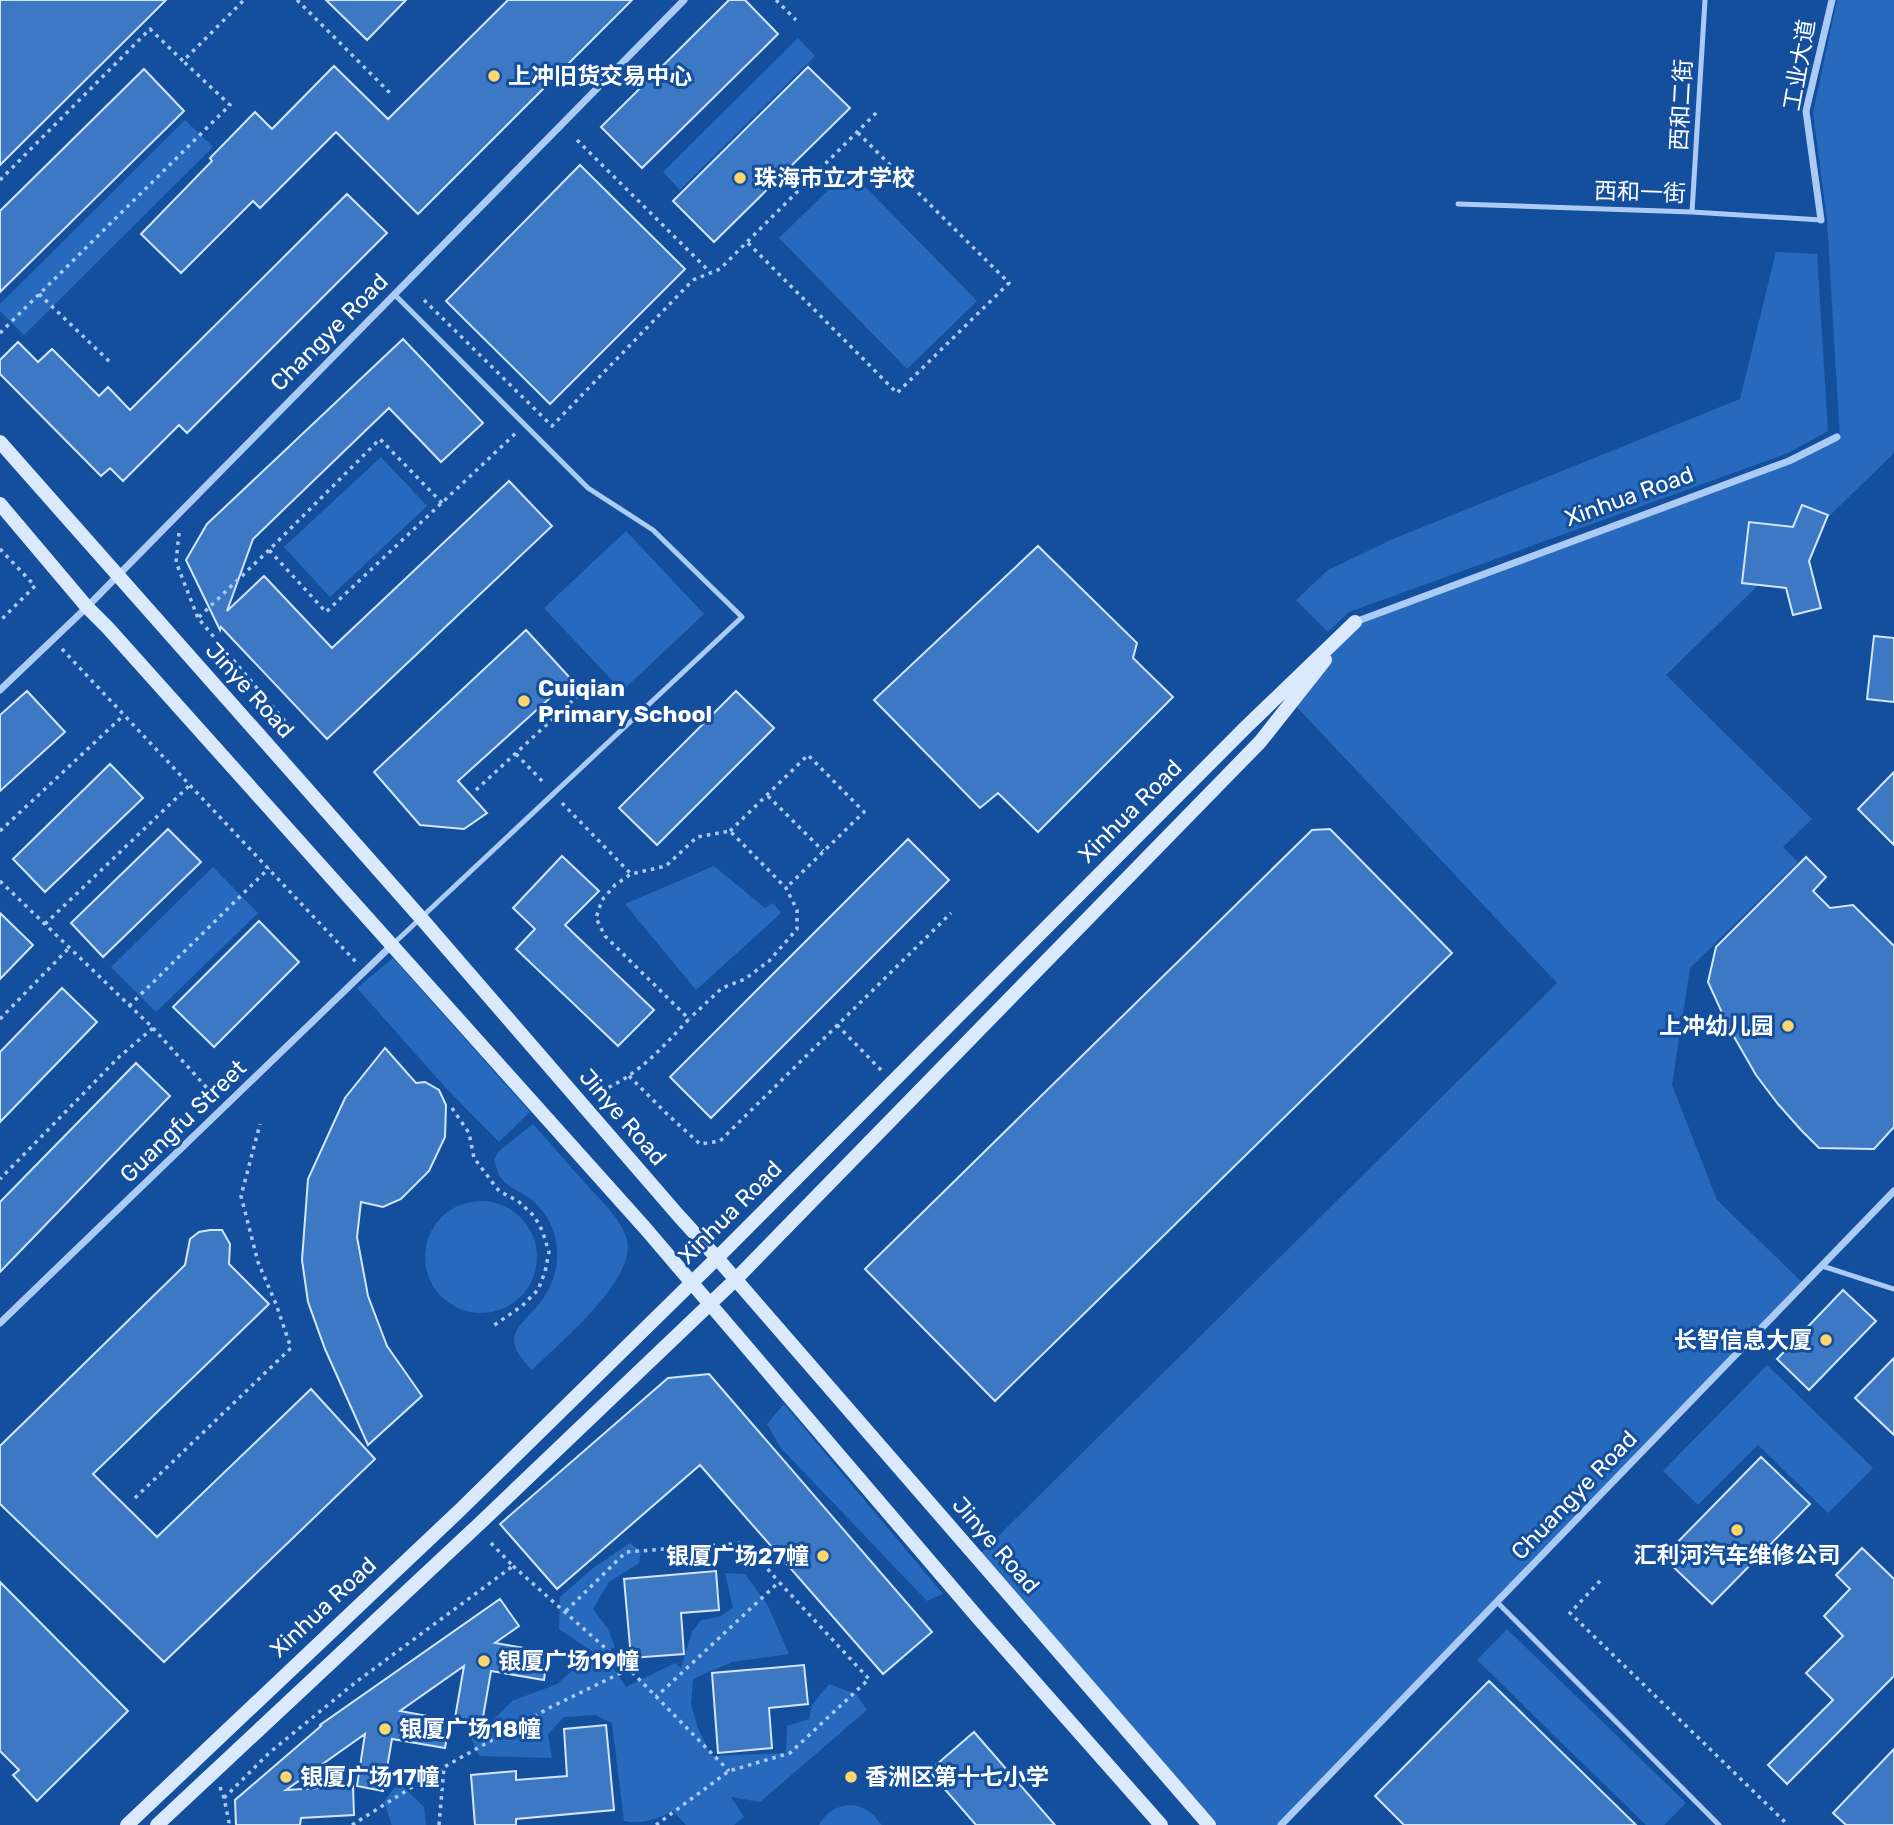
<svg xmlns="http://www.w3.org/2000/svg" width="1894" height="1825" viewBox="0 0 1894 1825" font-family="Rubik,'Noto Sans SC',sans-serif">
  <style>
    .green { fill: #2769bc }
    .building { fill: #3d78c5; stroke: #d3e6fd; stroke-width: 2 }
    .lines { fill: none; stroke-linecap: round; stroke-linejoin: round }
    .path { stroke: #abcbf4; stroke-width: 3.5; stroke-dasharray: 3.5 5; stroke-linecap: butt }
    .lane { stroke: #abcbf4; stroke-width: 5 }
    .street { stroke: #abcbf4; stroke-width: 7 }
    .secondary { stroke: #dbe9fd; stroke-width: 14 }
    .poi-dot { fill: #ffd66e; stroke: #144f9e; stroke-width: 2.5 }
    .labels { text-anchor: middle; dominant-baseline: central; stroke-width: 6; stroke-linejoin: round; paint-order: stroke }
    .street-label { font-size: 23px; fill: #fff; stroke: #144f9e }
    .poi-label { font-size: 23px; font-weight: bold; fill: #fff; stroke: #144f9e; text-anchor: start }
  </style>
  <rect width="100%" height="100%" fill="#144f9e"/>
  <path class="green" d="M 1837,0 L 1894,0 L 1894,453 L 1666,675 L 1812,819 L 1783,847 L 1798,862 L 1690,968 L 1672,1085 L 1717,1200 L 1804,1284 L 1281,1825 L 1209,1825 L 977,1557 L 1557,983 L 1292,702 L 1355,622 L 1840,439 L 1827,220 L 1813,113 Z
    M 798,38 L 815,56 L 680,190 L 663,172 Z
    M 185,120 L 213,147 L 24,335 L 0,311 L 0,304 Z
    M 849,170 L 977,301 L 907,369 L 779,238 Z
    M 1776,252 L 1817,254 L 1828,431 L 1788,453 L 1349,612 L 1328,632 L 1296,600 L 1328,570 L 1393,539 L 1740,399 Z
    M 381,457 L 427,506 L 330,597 L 284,547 Z
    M 626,531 L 704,614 L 622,691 L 544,608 Z
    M 714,866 L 765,908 L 773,903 L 781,913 L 696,990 L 625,904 Z
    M 213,867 L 258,913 L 156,1012 L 111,967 Z
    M 393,958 L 530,1112 L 499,1142 L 445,1087 L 357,988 Z
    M 533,1124 C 551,1144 568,1164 586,1184 C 600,1200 621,1218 627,1240 C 636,1281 559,1343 532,1370 C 509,1345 507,1337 532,1312 C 545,1299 556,1279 557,1260 C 559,1234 547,1209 525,1195 C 516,1190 505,1185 499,1175 C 497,1171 496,1165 494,1160 L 499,1151 Z
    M425 1257a56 56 0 1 1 112 0a56 56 0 1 1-112 0Z
    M 1767,1365 L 1873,1468 L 1828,1513 L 1758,1445 L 1698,1505 L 1663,1471 Z
    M 784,1404 L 943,1594 L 927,1601 L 780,1447 L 767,1424 Z
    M 630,1543 L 641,1551 L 639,1563 L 609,1582 L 593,1609 L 608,1629 L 615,1647 L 599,1655 L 607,1659 L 626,1687 L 675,1663 L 681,1668 L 692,1632 L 701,1620 L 719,1617 L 733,1608 L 725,1573 L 745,1574 L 767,1604 L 789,1654 L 732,1662 L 693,1679 L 691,1704 L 698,1728 L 711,1756 L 786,1753 L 787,1726 L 809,1719 L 812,1705 L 829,1684 L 856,1694 L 867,1710 L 760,1802 L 731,1797 L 744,1817 L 734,1825 L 686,1825 L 673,1811 C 658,1819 641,1825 624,1821 L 612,1723 L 595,1715 L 564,1717 L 548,1734 L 552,1758 L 479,1756 L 471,1738 L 487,1726 L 512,1701 L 557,1684 L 593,1652 L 559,1629 L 560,1597 L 593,1568 Z
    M 1507,1629 L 1686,1803 L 1664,1825 L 1646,1825 L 1477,1660 Z
    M 398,1782 L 424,1807 L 426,1825 L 392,1825 L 384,1802 Z
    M 852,1805 C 867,1807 873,1814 882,1825 L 819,1825 C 827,1811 837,1806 852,1805 Z"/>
  <path class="building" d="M 0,0 L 166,0 L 0,165 Z
    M 326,0 L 406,0 L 367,40 Z
    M 508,0 L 632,0 L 418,214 L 336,132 L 260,208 L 253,201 L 181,273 L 141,234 L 212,161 L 210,158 L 255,112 L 272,129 L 334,66 L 388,119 Z
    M 729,0 L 745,0 L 778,34 L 642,168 L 601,127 Z
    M 808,67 L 850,108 L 714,242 L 673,201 Z
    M 144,69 L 184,111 L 0,292 L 0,211 Z
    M 580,165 L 685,269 L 550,404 L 446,301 Z
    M 347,194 L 387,233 L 187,433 L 179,425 L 123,481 L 110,468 L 101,476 L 0,374 L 0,360 L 18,342 L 38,362 L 52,349 L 99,396 L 108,387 L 130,410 Z
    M 403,339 L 483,423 L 441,462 L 389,408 L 253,539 L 227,611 L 264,576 L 332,648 L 509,481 L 552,526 L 327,739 L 221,627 L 220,630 L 186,560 L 207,524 Z
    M 1802,505 L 1828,515 L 1809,561 L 1821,608 L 1793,615 L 1786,588 L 1742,583 L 1749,522 L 1793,527 Z
    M 1038,546 L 1137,643 L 1133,658 L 1173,697 L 1038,832 L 998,793 L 980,808 L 874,700 Z
    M 526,630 L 571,679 L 458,781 L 487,813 L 464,829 L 420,825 L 374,772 Z
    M 1874,636 L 1894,638 L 1894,702 L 1867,699 Z
    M 27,691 L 65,732 L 0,791 L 0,715 Z
    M 736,691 L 774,728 L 657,845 L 619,808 Z
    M 110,764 L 143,798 L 45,892 L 13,859 Z
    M 1894,772 L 1894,845 L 1858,809 Z
    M 168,829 L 201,862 L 103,957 L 71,923 Z
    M 1330,829 L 1452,953 L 995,1401 L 865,1269 L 1312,830 Z
    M 908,839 L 949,880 L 711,1118 L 670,1077 Z
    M 562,856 L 599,891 L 565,925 L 654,1010 L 618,1046 L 516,949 L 535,929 L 513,908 Z
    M 1806,857 L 1826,877 L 1813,891 L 1830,908 L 1853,905 L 1894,946 L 1894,1127 L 1874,1149 L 1819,1148 L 1801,1130 L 1778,1104 L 1756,1075 L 1729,1028 L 1708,982 L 1716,947 Z
    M 0,913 L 33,945 L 0,979 Z
    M 259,921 L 299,962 L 214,1047 L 173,1007 Z
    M 62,988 L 97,1022 L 0,1122 L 0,1052 Z
    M 385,1048 L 416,1083 L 425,1082 L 439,1090 L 446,1105 L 445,1137 L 429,1171 L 401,1199 L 383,1207 L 361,1202 L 357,1237 L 368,1296 L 387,1346 L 422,1396 L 368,1445 L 325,1349 L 308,1302 L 302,1260 L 308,1179 L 345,1098 Z
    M 136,1063 L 170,1096 L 0,1272 L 0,1202 Z
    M 210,1230 L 222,1230 L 230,1244 L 229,1264 L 269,1304 L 93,1474 L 157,1537 L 311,1389 L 375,1459 L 164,1662 L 0,1504 L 0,1446 L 185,1265 L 190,1239 L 199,1232 Z
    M 1843,1290 L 1876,1321 L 1809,1390 L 1777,1359 Z
    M 1894,1358 L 1894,1435 L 1855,1398 Z
    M 709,1374 L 932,1632 L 883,1674 L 700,1465 L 557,1589 L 500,1524 L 668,1378 Z
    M 1761,1457 L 1810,1504 L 1712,1604 L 1663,1557 Z
    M 1862,1548 L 1894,1579 L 1894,1676 L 1787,1784 L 1768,1765 L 1833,1700 L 1806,1673 L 1843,1636 L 1824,1616 L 1850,1589 L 1836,1575 Z
    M 716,1571 L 719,1610 L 681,1613 L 684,1654 L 631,1658 L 624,1579 Z
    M 0,1582 L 128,1711 L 37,1801 L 13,1775 L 19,1770 L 0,1751 Z
    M 500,1599 L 519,1626 L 495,1643 L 548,1652 L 544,1680 L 491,1671 L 482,1723 L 455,1718 L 464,1666 L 400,1711 L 450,1720 L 445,1748 L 392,1739 L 383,1791 L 357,1786 L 365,1734 L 286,1790 L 353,1786 L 354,1815 L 301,1818 L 300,1825 L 236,1825 L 235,1800 L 321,1726 L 320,1725 Z
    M 804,1665 L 808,1704 L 769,1708 L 772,1748 L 718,1753 L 712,1673 Z
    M 1489,1681 L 1636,1825 L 1404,1825 L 1375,1796 Z
    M 606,1725 L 614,1810 L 516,1819 L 516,1825 L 475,1825 L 471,1775 L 516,1771 L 516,1780 L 567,1776 L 564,1729 Z
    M 974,1732 L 1055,1825 L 976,1825 L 929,1771 Z
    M 1894,1749 L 1894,1825 L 1846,1825 L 1833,1813 Z"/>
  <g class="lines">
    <path class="path" d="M 297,0 L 392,95
      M 776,0 L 796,20
      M 577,140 L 711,273
      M 0,180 L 150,29 L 183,61 L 244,0
      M 748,243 L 897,393 L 1009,283 L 857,132
      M 39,294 L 112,364
      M 424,300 L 552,426 L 693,280 L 720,269 L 879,110
      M 0,333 L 230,105 L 183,61
      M 442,503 L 380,439 L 269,550 L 326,612 L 517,432
      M 179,533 L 176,562 L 198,618
      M 0,549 L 35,586 L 0,621
      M 269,550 L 198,618 L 294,732
      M 62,649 L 356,962
      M 516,754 L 545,784
      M 476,790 L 596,679
      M 768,796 L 823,851
      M 562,803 L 631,874
      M 0,831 L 124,715
      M 730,831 L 808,755 L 864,812 L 786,888
      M 0,881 L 153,1028 L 119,1057 L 0,1179
      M 45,924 L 190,785
      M 129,1006 L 269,868
      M 0,1019 L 69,948
      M 837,1025 L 882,1071
      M 153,1028 L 215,1097
      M 629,1076 L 667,1114 L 700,1144 L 720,1141 L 951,913
      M 593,1094 C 636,1078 658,1052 689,1019 L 605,936 L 596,918 L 602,900 L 615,885 L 631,874 L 666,866 L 697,837 L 730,831 L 786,888 L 797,910 L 797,929 L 769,961 L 745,979 L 722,988 L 689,1019
      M 452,1108 L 469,1133 L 474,1158 L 499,1191 L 518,1201 L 534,1216 L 542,1230 L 549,1252 L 545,1272 L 538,1290 L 522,1306 L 493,1326
      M 135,1498 L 291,1348 L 276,1304 L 258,1262 L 241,1196 L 260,1124
      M 513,1566 L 629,1669
      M 1600,1581 L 1570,1613 L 1786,1823
      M 566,1611 L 626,1552 L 745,1543 L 779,1582
      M 220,1787 L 224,1798 L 229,1822 L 228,1825
      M 224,1798 L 269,1753 L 356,1682 L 513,1566 L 488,1540
      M 352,1825 L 444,1767
      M 439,1825 L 444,1767 L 551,1707 L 629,1669 L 729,1771
      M 656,1825 L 729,1771 L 790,1753 L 869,1679 L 779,1582 L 656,1697"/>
    <path class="lane" d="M 1458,204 L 1692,212 L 1821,220
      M 1692,212 L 1705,0
      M 392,945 L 742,617 L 653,530 L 588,488 L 394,294
      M 1822,1266 L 1894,1289
      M 1497,1602 L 1719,1825"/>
    <path class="street" d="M 1821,220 L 1806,111 L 1832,0
      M 1355,622 L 1789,461 L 1837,437
      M 0,690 L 87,607 L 684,0
      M 0,1323 L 392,945
      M 1281,1825 L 1894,1191"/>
    <path class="secondary" d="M 0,442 L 421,918 L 678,1215 L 717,1258 L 1209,1825
      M 0,504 L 87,607 L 108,628 L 645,1228 L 979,1619 L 1161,1825
      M 127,1825 L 460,1510 L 717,1258 L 1247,726 L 1355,622
      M 157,1825 L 476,1527 L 735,1280 L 1260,742 L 1325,660"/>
  </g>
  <g class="poi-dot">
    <circle cx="494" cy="76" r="7"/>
    <circle cx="740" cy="178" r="7"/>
    <circle cx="524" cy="701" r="7"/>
    <circle cx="1788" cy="1026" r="7"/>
    <circle cx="1826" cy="1340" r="7"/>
    <circle cx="1737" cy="1530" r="7"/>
    <circle cx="823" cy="1556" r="7"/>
    <circle cx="484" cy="1661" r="7"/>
    <circle cx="385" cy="1729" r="7"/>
    <circle cx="286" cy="1777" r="7"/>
    <circle cx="851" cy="1777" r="7"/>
  </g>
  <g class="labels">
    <g class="street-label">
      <text transform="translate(1799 65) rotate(-80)">工业大道</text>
      <text transform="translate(1681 105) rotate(-87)">西和二街</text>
      <text transform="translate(1640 192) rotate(2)">西和一街</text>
      <text transform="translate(329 332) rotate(-45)">Changye Road</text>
      <text transform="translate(1629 496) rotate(-20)">Xinhua Road</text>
      <text transform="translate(250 690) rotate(48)">Jinye Road</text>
      <text transform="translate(1130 811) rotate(-45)">Xinhua Road</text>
      <text transform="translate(623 1117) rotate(49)">Jinye Road</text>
      <text transform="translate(183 1121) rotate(-44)">Guangfu Street</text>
      <text transform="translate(730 1212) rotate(-45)">Xinhua Road</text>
      <text transform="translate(1574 1495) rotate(-46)">Chuangye Road</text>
      <text transform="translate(996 1545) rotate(49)">Jinye Road</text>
      <text transform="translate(323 1607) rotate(-43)">Xinhua Road</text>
    </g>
    <g class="poi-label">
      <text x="508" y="76">上冲旧货交易中心</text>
      <text x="754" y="178">珠海市立才学校</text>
      <text x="538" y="688">Cuiqian<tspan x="538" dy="26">Primary School</tspan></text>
      <text x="1774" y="1026" text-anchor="end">上冲幼儿园</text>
      <text x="1812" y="1340" text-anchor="end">长智信息大厦</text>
      <text x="1737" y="1555" text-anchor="middle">汇利河汽车维修公司</text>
      <text x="809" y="1556" text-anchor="end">银厦广场27幢</text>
      <text x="498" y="1661">银厦广场19幢</text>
      <text x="399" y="1729">银厦广场18幢</text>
      <text x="300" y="1777">银厦广场17幢</text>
      <text x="865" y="1777">香洲区第十七小学</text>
    </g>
  </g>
</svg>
